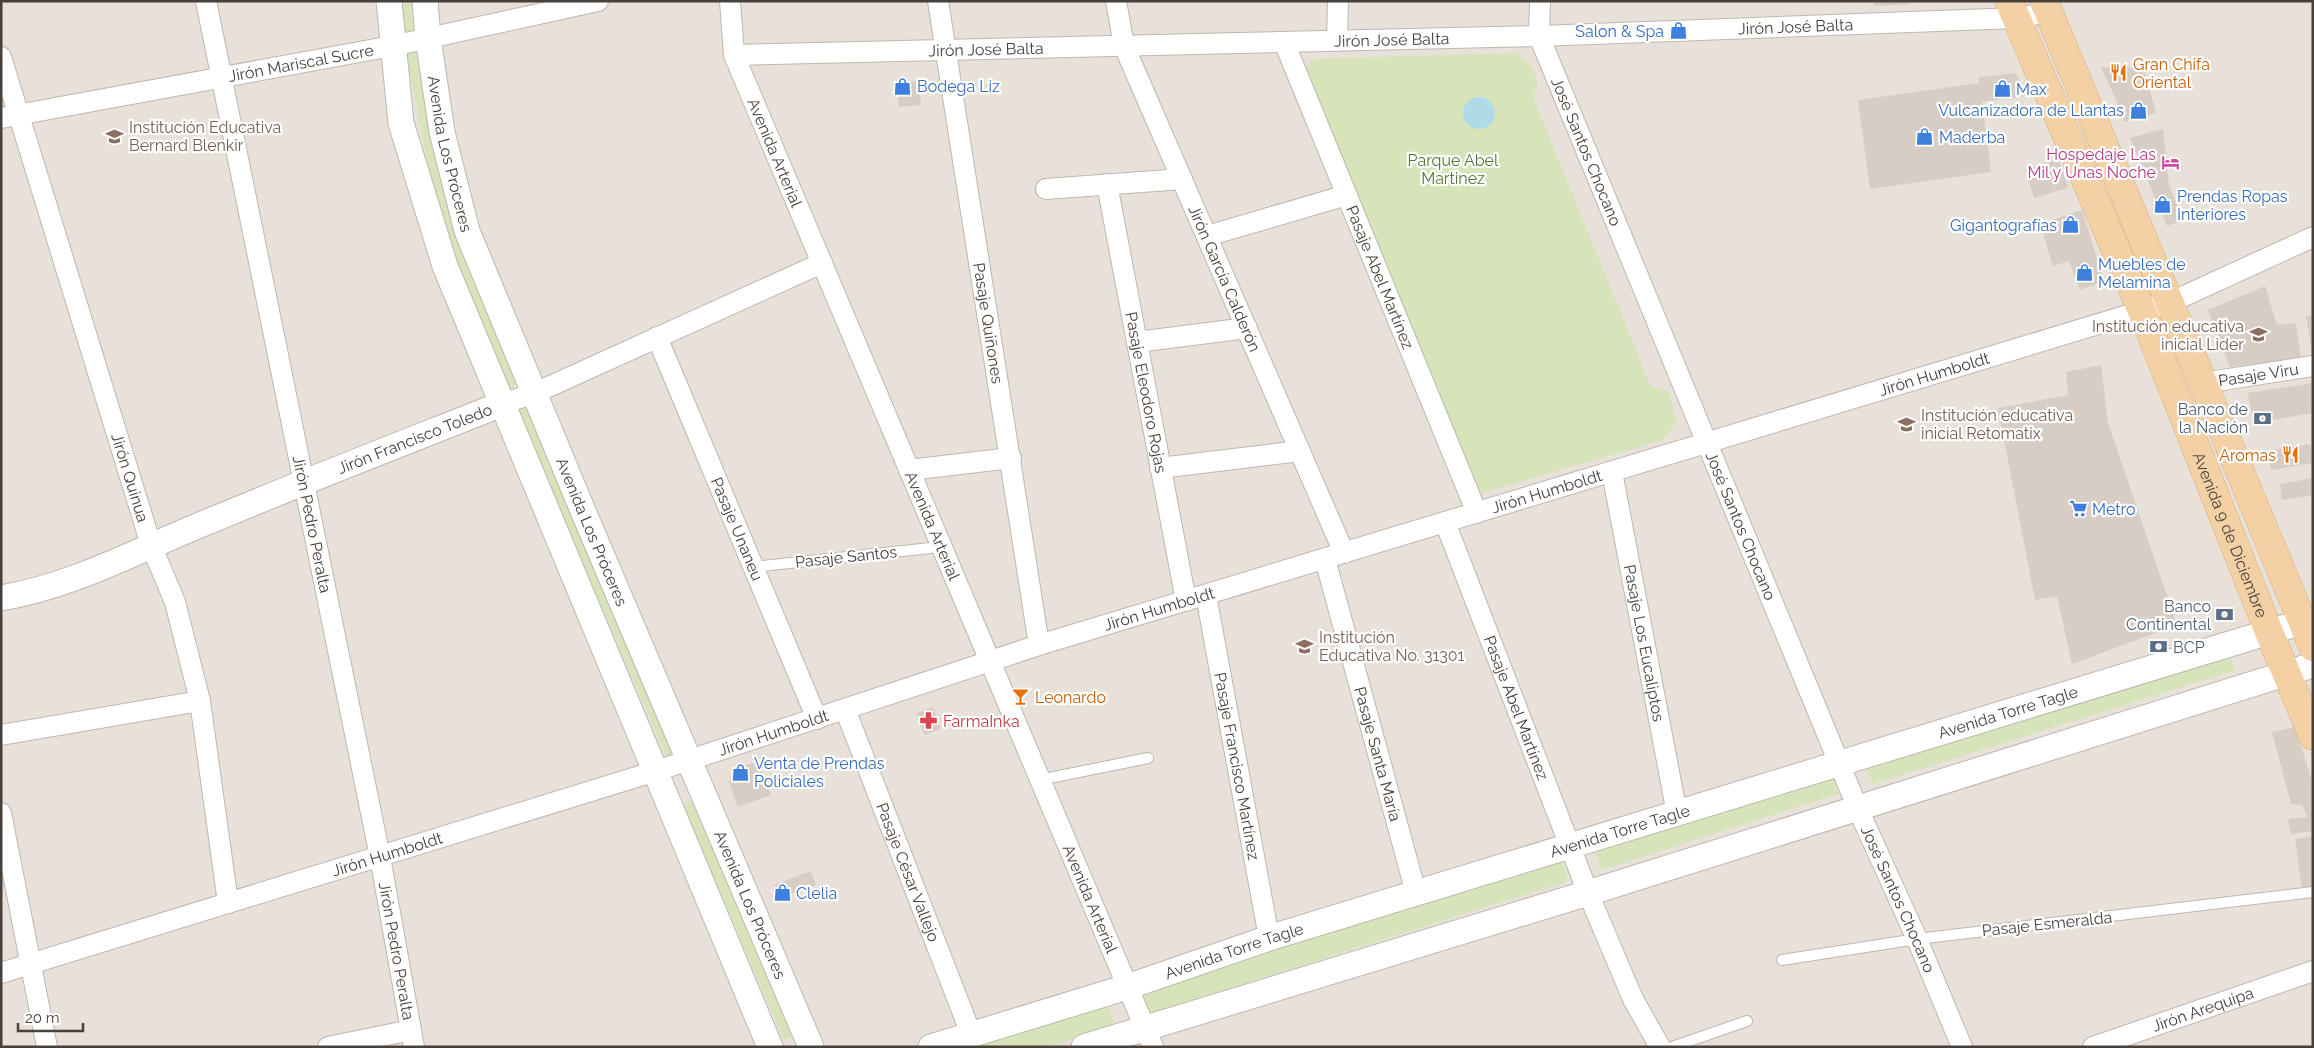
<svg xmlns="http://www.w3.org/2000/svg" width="2314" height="1048" viewBox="0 0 2314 1048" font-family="Raleway,sans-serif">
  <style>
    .residential { fill: #e7e1da }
    .green { fill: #d7e3b9 }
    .water { fill: #afdbe9 }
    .building { fill: #d7cdc5 }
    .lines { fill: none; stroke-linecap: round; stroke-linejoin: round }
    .service-casing { stroke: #bfb6af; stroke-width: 12 }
    .minor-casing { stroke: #bfb6af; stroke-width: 22 }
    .tertiary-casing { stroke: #bfb6af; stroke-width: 27 }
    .primary-casing { stroke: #d8ab76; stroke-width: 29 }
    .service { stroke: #fff; stroke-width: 10 }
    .minor { stroke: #fff; stroke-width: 20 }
    .tertiary { stroke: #fff; stroke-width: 25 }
    .primary { stroke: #f4d1a5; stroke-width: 28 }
    .labels { text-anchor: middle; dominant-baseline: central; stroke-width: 4.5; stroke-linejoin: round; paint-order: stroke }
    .street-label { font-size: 16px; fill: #48403a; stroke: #fff }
    .shop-label { font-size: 16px; fill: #366cbe; stroke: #fff; text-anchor: start }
    .food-label { font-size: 16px; fill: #c56008; stroke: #fff; text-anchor: start }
    .education-label { font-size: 16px; fill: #785e54; stroke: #fff; text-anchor: start }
    .hotel-label { font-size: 16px; fill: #b23c85; stroke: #fff; text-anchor: end }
    .park-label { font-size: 16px; fill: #567433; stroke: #fff }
    .service-label { font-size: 16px; fill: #4e5e75; stroke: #fff; text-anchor: end }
    .health-label { font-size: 16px; fill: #be3a42; stroke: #fff; text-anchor: start }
  </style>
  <rect width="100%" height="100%" fill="#f4f0ec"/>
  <path class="residential" d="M 1,1 L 2313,1 L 2313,1047 L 1,1047 Z"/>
  <path class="green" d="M 402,1 L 420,1 L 420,32 L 402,35 Z
    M 415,49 L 451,213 L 521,381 L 508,390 L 437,215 L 407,54 Z
    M 1517,53 L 1532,67 L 1538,84 L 1533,97 L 1651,387 L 1668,392 L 1677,421 L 1663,440 L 1481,493 L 1476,490 L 1302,74 L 1312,59 Z
    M 526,405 L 676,751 L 667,758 L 517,409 Z
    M 2228,652 L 2236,670 L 1873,784 L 1864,764 Z
    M 1833,774 L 1838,794 L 1601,870 L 1592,844 Z
    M 692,800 L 792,1037 L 784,1040 L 683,805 Z
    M 1560,854 L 1568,881 L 1148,1014 L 1140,987 Z
    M 1105,999 L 1116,1025 L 1047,1047 L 953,1047 Z"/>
  <path class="water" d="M1463 113a16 16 0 1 1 32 0a16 16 0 1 1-32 0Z"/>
  <path class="building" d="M 1874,1 L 1909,1 L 1910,4 L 1874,6 Z
    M 2101,67 L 2144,68 L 2156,113 L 2124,122 L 2119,106 Z
    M 2016,73 L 2026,96 L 1982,102 L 1991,172 L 1870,189 L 1858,100 L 1979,83 L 1979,77 Z
    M 919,81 L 921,105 L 899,107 L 897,82 Z
    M 2163,129 L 2169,185 L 2183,220 L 2167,226 L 2130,138 Z
    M 2059,159 L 2068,188 L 2034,198 L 2025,169 Z
    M 2082,210 L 2104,281 L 2080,290 L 2069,261 L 2053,266 L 2040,224 Z
    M 2265,286 L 2277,325 L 2296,323 L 2301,358 L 2230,367 L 2208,310 Z
    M 2313,315 L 2313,350 L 2312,350 L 2306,316 Z
    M 2101,365 L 2108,423 L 2177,625 L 2072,664 L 2057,596 L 2035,600 L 1998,408 L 2068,395 L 2066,372 Z
    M 2313,383 L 2313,413 L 2253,423 L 2248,393 Z
    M 2310,444 L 2313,463 L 2271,470 L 2268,451 Z
    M 2313,478 L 2313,495 L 2282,500 L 2280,484 Z
    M 933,707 L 941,729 L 924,735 L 917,713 Z
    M 2295,727 L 2313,784 L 2313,831 L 2291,834 L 2288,819 L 2308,817 L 2302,805 L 2291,804 L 2272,732 Z
    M 758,761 L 771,795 L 738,807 L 729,782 L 736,769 Z
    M 2313,836 L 2313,887 L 2302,888 L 2295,839 Z
    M 811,871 L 816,885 L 779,899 L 774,885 Z"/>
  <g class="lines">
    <defs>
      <path id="service" d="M 752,567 L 940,547
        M 1039,780 L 1148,758
        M 1782,960 L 1917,939 L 2313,892
        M 1672,1047 L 1747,1021"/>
      <g id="minor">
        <path id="s1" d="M 206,1 L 380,857 L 414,1047"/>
        <path id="s2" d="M 730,1 L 734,55 L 1153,1047"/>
        <path id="s3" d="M 938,1 L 1039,645"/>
        <path id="s4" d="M 1116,1 L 1124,46 L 1344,553"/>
        <path id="s5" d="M 1540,1 L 1539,36 L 1858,809 L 1917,939 L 1962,1047"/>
        <path d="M 1337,41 L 1338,1"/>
        <path id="s6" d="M 1284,42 L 1477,513"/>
        <path id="s7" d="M 734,55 L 1539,36 L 2017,18 L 2049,12"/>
        <path id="s8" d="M 1,57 L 151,545 L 175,602 L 200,701 L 228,903"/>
        <path id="s9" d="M 1,118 L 392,46 L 598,1"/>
        <path id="s10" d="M 1107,184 L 1186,601"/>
        <path d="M 1046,189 L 1182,179"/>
        <path d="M 1207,236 L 1347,195"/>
        <path id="s11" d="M 657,337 L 817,719"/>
        <path d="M 1137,342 L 1247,328"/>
        <path id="s12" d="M 2203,383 L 2313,366"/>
        <path d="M 502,404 L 535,393 L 822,263"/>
        <path d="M 1160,468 L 1300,451"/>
        <path d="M 909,470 L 1011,458"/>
        <path id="s13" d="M 1612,472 L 1677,814"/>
        <path id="s14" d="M 1445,522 L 1588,893 L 1633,999 L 1660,1047"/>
        <path id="s15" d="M 1325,559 L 1416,893"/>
        <path id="s16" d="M 1206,595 L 1269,938"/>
        <path id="s17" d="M 845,709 L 971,1034"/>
        <path d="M 1,735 L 200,701"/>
        <path d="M 1,813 L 47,1047"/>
        <path id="s18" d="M 1,973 L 656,771 L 1039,645 L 2171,302 L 2313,237"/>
        <path d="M 328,1047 L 411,1030"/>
        <path id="s19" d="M 2093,1047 L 2313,971"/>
      </g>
      <g id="tertiary">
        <path d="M 389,1 L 401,123 L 445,266 L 770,1047"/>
        <path id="s20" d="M 425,1 L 428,38 L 442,132 L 467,231 L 583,511 L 811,1047"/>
        <path id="s21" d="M 1,598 C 72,586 134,552 200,525 C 300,483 401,444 502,404"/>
        <path id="s22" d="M 931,1047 L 1127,987 L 1269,938 L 2269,632 L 2302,622 L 2313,625"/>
        <path d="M 1084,1047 L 1588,893 L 2313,665"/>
      </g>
      <g id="primary">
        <path id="s23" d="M 2009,1 L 2142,311 L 2269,632 L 2313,736"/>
        <path d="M 2044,1 L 2313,647"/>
      </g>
    </defs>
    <use href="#service" class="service-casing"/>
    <use href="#minor" class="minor-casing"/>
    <use href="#tertiary" class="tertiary-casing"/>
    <use href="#primary" class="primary-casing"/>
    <use href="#service" class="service"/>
    <use href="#minor" class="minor"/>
    <use href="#tertiary" class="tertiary"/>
    <use href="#primary" class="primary"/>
  </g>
  <defs>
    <symbol id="shop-bare" viewBox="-9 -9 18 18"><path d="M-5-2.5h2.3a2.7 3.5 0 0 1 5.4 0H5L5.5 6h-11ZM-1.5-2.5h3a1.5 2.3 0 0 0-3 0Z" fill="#3f7fe0" stroke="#fff" stroke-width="2.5" paint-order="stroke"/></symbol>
    <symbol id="restaurant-bare" viewBox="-9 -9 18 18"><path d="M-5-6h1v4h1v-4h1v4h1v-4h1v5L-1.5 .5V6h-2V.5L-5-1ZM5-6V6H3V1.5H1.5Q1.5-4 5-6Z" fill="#e8710a" stroke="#fff" stroke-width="2.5" paint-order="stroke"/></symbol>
    <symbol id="school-bare" viewBox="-9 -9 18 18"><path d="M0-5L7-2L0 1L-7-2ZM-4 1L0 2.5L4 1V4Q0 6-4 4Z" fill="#8d6e63" stroke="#fff" stroke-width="2.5" paint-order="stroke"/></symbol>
    <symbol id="hotel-bare" viewBox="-9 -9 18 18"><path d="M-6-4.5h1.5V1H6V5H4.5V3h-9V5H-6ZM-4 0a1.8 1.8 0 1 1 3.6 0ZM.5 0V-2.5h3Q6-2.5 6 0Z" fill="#d1479c" stroke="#fff" stroke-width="2.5" paint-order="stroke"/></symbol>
    <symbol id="bank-bare" viewBox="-9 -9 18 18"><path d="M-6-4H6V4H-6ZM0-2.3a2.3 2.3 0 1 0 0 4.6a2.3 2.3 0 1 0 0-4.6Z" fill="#5c6f8a" stroke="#fff" stroke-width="2.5" paint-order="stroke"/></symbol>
    <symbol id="supermarket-bare" viewBox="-9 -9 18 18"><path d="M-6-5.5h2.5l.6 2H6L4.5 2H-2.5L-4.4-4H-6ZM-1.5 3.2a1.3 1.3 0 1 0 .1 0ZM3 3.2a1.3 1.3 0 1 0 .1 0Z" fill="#3f7fe0" stroke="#fff" stroke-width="2.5" paint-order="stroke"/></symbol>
    <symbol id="bar-bare" viewBox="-9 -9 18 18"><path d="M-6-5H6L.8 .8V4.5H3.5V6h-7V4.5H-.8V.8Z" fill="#e8710a" stroke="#fff" stroke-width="2.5" paint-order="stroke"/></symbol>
    <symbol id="pharmacy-bare" viewBox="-9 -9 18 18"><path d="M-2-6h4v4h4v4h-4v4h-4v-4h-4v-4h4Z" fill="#e0444e" stroke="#fff" stroke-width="2.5" paint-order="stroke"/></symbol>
  </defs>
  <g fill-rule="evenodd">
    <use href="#shop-bare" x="1666" y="18" width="25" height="25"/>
    <use href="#restaurant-bare" x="2106" y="60" width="25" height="25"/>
    <use href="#shop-bare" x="890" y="74" width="25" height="25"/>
    <use href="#shop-bare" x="1990" y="76" width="25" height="25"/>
    <use href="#shop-bare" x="2126" y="98" width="25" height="25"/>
    <use href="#school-bare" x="102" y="124" width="25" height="25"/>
    <use href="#shop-bare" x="1912" y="124" width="25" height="25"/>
    <use href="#hotel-bare" x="2158" y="150" width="25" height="25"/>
    <use href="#shop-bare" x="2150" y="192" width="25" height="25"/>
    <use href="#shop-bare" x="2058" y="212" width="25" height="25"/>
    <use href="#shop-bare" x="2072" y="260" width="25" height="25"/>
    <use href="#school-bare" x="2246" y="322" width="25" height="25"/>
    <use href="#bank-bare" x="2250" y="406" width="25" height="25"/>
    <use href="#school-bare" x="1894" y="412" width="25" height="25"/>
    <use href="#restaurant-bare" x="2278" y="442" width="25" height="25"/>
    <use href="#supermarket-bare" x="2066" y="496" width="25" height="25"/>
    <use href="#bank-bare" x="2212" y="602" width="25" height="25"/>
    <use href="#school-bare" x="1292" y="634" width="25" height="25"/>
    <use href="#bank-bare" x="2146" y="634" width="25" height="25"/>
    <use href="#bar-bare" x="1008" y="684" width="25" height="25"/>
    <use href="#pharmacy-bare" x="916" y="708" width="25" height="25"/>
    <use href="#shop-bare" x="728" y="760" width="25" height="25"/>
    <use href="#shop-bare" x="770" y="880" width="25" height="25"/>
  </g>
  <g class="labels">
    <g class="street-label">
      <text stroke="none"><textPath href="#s7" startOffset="1062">Jirón José Balta</textPath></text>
      <text stroke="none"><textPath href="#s7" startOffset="658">Jirón José Balta</textPath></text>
      <text stroke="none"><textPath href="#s7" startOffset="252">Jirón José Balta</textPath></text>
      <text stroke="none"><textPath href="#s9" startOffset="305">Jirón Mariscal Sucre</textPath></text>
      <text stroke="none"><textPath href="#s5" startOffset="160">José Santos Chocano</textPath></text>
      <text stroke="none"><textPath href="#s20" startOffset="155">Avenida Los Próceres</textPath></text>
      <text stroke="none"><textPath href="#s2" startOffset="160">Avenida Arterial</textPath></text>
      <text stroke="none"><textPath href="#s6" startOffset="254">Pasaje Abel Martínez</textPath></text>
      <text stroke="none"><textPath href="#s4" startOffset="299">Jirón García Calderón</textPath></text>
      <text stroke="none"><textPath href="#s3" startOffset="326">Pasaje Quiñones</textPath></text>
      <text stroke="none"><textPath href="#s18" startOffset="2024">Jirón Humboldt</textPath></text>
      <text stroke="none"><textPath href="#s12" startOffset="56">Pasaje Viru</textPath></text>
      <text stroke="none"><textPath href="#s10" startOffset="212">Pasaje Eleodoro Rojas</textPath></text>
      <text stroke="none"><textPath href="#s21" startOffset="444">Jirón Francisco Toledo</textPath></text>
      <text stroke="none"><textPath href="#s8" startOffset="440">Jirón Quinua</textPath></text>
      <text stroke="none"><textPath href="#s18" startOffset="1619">Jirón Humboldt</textPath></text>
      <text stroke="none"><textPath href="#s1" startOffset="534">Jirón Pedro Peralta</textPath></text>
      <text stroke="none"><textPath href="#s2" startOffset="565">Avenida Arterial</textPath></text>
      <text stroke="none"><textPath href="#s5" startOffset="565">José Santos Chocano</textPath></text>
      <text stroke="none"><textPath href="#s11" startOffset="208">Pasaje Unaneu</textPath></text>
      <text stroke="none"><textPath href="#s20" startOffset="560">Avenida Los Próceres</textPath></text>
      <text stroke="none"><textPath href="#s23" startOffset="578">Avenida 9 de Diciembre</textPath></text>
      <text transform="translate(846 557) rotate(-6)">Pasaje Santos</text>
      <text stroke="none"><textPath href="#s18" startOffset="1214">Jirón Humboldt</textPath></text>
      <text stroke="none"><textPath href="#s13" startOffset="174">Pasaje Los Eucaliptos</textPath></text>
      <text stroke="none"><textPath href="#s14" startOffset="199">Pasaje Abel Martínez</textPath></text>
      <text stroke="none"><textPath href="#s22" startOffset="1128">Avenida Torre Tagle</textPath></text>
      <text stroke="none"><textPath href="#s18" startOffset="809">Jirón Humboldt</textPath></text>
      <text stroke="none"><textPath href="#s15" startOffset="202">Pasaje Santa María</textPath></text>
      <text stroke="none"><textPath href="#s16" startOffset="174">Pasaje Francisco Martínez</textPath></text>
      <text stroke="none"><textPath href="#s22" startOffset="722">Avenida Torre Tagle</textPath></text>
      <text stroke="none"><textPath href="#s18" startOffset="404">Jirón Humboldt</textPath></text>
      <text stroke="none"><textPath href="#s17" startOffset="175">Pasaje César Vallejo</textPath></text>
      <text stroke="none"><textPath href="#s2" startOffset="970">Avenida Arterial</textPath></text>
      <text stroke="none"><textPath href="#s5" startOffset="970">José Santos Chocano</textPath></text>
      <text stroke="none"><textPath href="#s20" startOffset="965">Avenida Los Próceres</textPath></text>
      <text transform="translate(2047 924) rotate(-6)">Pasaje Esmeralda</text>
      <text stroke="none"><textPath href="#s1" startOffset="969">Jirón Pedro Peralta</textPath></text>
      <text stroke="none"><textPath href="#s22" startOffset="318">Avenida Torre Tagle</textPath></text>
      <text stroke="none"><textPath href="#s19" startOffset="116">Jirón Arequipa</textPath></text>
    </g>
    <g class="shop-label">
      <text x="1664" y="31" text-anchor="end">Salon &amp; Spa</text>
      <text x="917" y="86">Bodega Liz</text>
      <text x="2016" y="89">Max</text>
      <text x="2124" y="110" text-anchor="end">Vulcanizadora de Llantas</text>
      <text x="1939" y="137">Maderba</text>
      <text x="2177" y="196">Prendas Ropas<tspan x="2177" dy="18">Interiores</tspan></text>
      <text x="2057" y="225" text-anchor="end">Gigantografías</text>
      <text x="2098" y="264">Muebles de<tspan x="2098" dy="18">Melamina</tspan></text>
      <text x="2092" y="509">Metro</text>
      <text x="754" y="763">Venta de Prendas<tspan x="754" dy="18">Policiales</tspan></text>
      <text x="796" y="893">Clelia</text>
    </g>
    <g class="food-label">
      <text x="2133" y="64">Gran Chifa<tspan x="2133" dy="18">Oriental</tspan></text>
      <text x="2276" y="455" text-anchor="end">Aromas</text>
      <text x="1035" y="697">Leonardo</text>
    </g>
    <g class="education-label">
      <text x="129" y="127">Institución Educativa<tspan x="129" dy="18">Bernard Blenkir</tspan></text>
      <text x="2244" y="326" text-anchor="end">Institución educativa<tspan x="2244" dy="18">inicial Lider</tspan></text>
      <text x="1921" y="415">Institución educativa<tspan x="1921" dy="18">inicial Retomatix</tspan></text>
      <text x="1319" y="637">Institución<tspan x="1319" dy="18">Educativa No. 31301</tspan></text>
    </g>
    <g class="hotel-label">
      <text x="2156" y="154">Hospedaje Las<tspan x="2156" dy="18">Mil y Unas Noche</tspan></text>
    </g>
    <g class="park-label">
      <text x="1453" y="160">Parque Abel<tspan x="1453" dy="18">Martinez</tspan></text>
    </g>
    <g class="service-label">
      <text x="2248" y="409">Banco de<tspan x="2248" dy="18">la Nación</tspan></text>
      <text x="2211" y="606">Banco<tspan x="2211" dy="18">Continental</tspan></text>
      <text x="2173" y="647" text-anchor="start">BCP</text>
    </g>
    <g class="health-label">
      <text x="943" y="721">FarmaInka</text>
    </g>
  </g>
  <rect width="2314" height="1048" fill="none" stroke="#48403a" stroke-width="5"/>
  <path d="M18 1023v8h65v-8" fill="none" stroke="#48403a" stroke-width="2.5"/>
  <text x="25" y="1023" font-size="15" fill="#48403a" stroke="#ffffff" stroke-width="4" paint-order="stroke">20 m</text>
</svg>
